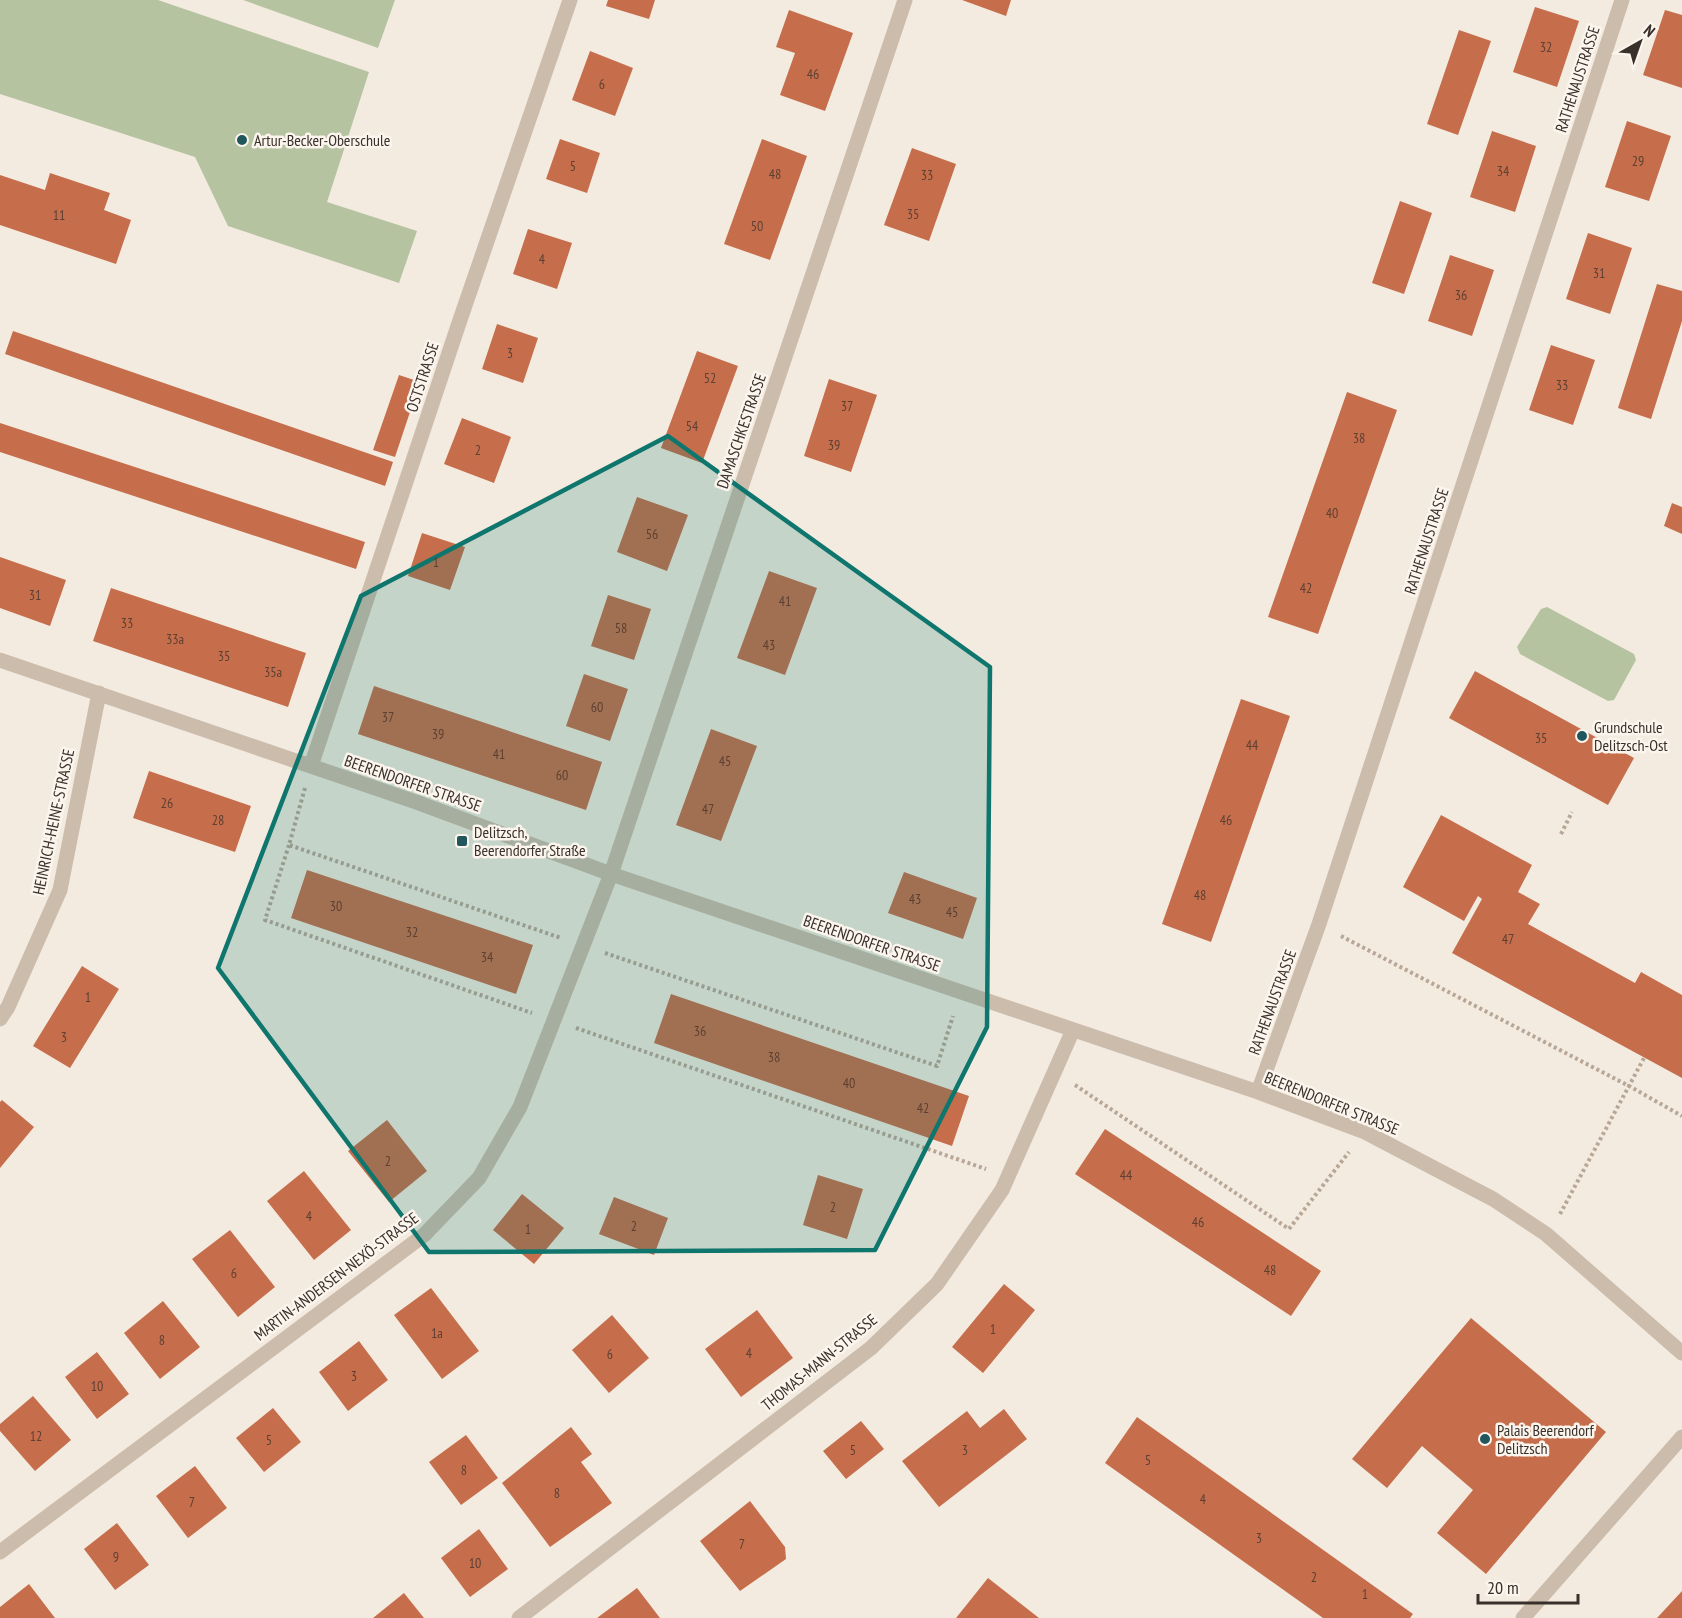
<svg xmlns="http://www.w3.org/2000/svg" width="1682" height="1618" viewBox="0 0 1682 1618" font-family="'PT Sans Narrow',sans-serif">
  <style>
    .green { fill: #b6c3a0 }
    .building { fill: #c66e4c }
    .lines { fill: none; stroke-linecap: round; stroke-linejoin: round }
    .path { stroke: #b8a696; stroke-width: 4; stroke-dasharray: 3 3; stroke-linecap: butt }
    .minor { stroke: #ccbcac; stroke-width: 15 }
    .marked { fill: #0f766e; fill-opacity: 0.2; stroke: #0f766e; stroke-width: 4.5; stroke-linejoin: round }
    .poi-dot { fill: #20565c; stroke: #fbf5ed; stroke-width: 2 }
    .labels { text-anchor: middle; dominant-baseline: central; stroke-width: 5; stroke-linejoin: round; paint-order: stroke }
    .number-label { font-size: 14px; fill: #5d4033 }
    .street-label { font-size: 16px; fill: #3a302b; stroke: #fbf5ed }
    .poi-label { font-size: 16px; fill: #3a302b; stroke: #fbf5ed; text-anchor: start }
  </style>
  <rect width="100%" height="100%" fill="#f3ebe0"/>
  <path class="green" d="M 0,0 L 158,0 L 369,72 L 327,202 L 417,231 L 399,283 L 228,226 L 195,157 L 0,94 Z
    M 243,0 L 395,0 L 378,48 Z
    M 1547,607 L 1634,654 L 1636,660 L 1614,700 L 1608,701 L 1520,654 L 1517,647 L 1541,609 Z"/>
  <path class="building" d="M 608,0 L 655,0 L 649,19 L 606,6 Z
    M 962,0 L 1011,0 L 1006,16 Z
    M 1535,7 L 1579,21 L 1557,87 L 1513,72 Z
    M 789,10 L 853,33 L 825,111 L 780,95 L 795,53 L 776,47 Z
    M 1665,10 L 1682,15 L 1682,88 L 1643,75 Z
    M 1459,30 L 1491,41 L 1458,135 L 1427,124 Z
    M 590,51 L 633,68 L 615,116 L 572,100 Z
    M 1627,121 L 1671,136 L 1649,201 L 1605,187 Z
    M 1492,131 L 1536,146 L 1515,212 L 1470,197 Z
    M 560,139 L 600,153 L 587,193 L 546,179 Z
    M 762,139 L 807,156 L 770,260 L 724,244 Z
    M 912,148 L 956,164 L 929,241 L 884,225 Z
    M 50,173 L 110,193 L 104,210 L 131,220 L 116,264 L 0,225 L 0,175 L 45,190 Z
    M 1400,201 L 1432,213 L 1404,294 L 1372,283 Z
    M 528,229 L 572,243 L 557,289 L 513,274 Z
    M 1588,233 L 1632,248 L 1610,314 L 1566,299 Z
    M 1450,255 L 1494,270 L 1472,336 L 1428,321 Z
    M 1657,284 L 1682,291 L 1682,321 L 1651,419 L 1618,408 Z
    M 497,324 L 538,338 L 523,383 L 482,369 Z
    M 13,331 L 393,462 L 385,486 L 5,354 Z
    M 1551,345 L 1595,360 L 1573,425 L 1529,410 Z
    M 697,351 L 738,366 L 702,463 L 661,448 Z
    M 399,375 L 420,382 L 395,457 L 373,450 Z
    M 829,379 L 877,395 L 851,472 L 804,456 Z
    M 1347,392 L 1397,410 L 1318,634 L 1268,617 Z
    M 462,418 L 511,437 L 494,483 L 444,464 Z
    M 0,423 L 365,542 L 356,569 L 0,452 Z
    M 637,497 L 688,515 L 667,571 L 617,552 Z
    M 1672,503 L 1682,507 L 1682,534 L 1664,526 Z
    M 422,533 L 465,547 L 450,590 L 408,576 Z
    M 0,557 L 66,580 L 50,626 L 0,608 Z
    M 769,571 L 817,588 L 785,675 L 737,658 Z
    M 111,588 L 306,653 L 288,707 L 93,641 Z
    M 608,595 L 651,609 L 634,660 L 591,646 Z
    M 1475,671 L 1634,758 L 1608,805 L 1449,718 Z
    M 584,674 L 628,689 L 610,741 L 566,726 Z
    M 374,686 L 602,762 L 586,810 L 358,734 Z
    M 1241,699 L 1290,716 L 1211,942 L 1162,924 Z
    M 711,729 L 757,746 L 721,841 L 676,825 Z
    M 149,771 L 251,806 L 235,852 L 133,818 Z
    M 1441,815 L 1532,865 L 1518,892 L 1540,904 L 1528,924 L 1635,983 L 1641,972 L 1682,995 L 1682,1078 L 1452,953 L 1482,899 L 1478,896 L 1464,921 L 1403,887 Z
    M 307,870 L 533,945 L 516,994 L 291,918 Z
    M 904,872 L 977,898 L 963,939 L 888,913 Z
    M 82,966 L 119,989 L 70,1068 L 33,1046 Z
    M 671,994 L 969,1096 L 952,1146 L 654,1043 Z
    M 2,1100 L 34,1127 L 0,1168 L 0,1102 Z
    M 387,1120 L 427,1171 L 389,1202 L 348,1151 Z
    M 1105,1129 L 1321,1271 L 1291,1316 L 1075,1174 Z
    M 304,1171 L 351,1230 L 314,1260 L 267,1201 Z
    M 818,1175 L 863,1189 L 847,1239 L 803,1225 Z
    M 522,1194 L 564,1228 L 534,1264 L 493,1230 Z
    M 614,1197 L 668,1218 L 654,1255 L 599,1234 Z
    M 230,1230 L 275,1287 L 238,1317 L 192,1259 Z
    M 1004,1284 L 1035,1310 L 983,1373 L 952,1347 Z
    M 431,1288 L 479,1351 L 442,1379 L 394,1315 Z
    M 163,1301 L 200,1347 L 160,1379 L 124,1333 Z
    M 757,1310 L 793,1358 L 741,1397 L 705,1349 Z
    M 612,1315 L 649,1358 L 609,1393 L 572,1350 Z
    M 1471,1318 L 1606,1432 L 1486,1574 L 1437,1533 L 1473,1490 L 1422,1446 L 1387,1488 L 1352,1459 Z
    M 359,1341 L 388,1380 L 348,1411 L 319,1372 Z
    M 97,1352 L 129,1394 L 97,1419 L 65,1377 Z
    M 33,1396 L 71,1440 L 35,1471 L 0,1431 L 0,1424 Z
    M 273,1408 L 301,1442 L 264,1472 L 236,1438 Z
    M 1004,1409 L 1027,1439 L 939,1507 L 902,1461 L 967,1411 L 980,1428 Z
    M 1137,1417 L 1413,1614 L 1410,1618 L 1323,1618 L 1105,1463 Z
    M 861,1421 L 884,1449 L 846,1479 L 823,1451 Z
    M 571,1427 L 592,1454 L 581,1462 L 612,1503 L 550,1547 L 502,1483 Z
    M 466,1435 L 498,1478 L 461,1505 L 429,1462 Z
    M 195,1466 L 227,1508 L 188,1538 L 156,1496 Z
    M 750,1501 L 785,1547 L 786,1559 L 740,1591 L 700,1541 Z
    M 117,1523 L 149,1565 L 115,1590 L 84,1549 Z
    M 479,1529 L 508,1569 L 470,1597 L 441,1558 Z
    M 988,1578 L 1039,1618 L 956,1618 Z
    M 29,1584 L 55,1618 L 0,1618 L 0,1607 Z
    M 637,1588 L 660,1618 L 597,1618 Z
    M 1682,1591 L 1682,1618 L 1657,1618 Z
    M 404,1593 L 424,1618 L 373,1618 Z"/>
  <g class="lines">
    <path class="path" d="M 305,788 L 289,845 L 561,938
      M 1561,834 L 1572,812
      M 289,845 L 265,920 L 532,1013
      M 1341,936 L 1629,1086 L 1682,1116
      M 605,953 L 937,1066 L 953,1016
      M 576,1028 L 986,1169
      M 1075,1085 L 1289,1229 L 1349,1152
      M 1560,1214 L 1644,1058"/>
    <path class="minor" d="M 0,660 L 416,802 L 611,874 L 1258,1092 L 1365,1132 L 1493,1199 L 1546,1234 L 1682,1353
      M 311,766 L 460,320 L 570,0
      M 0,1019 L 8,1007 L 60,890 L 99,693
      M 1258,1092 L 1319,924 L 1622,0
      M 0,1552 L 424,1235 L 479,1178 L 520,1107 L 611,874 L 905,0
      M 519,1618 L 871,1348 L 937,1284 L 1002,1190 L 1073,1030
      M 1523,1618 L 1682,1437"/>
  </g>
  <path class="marked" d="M 668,436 L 990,667 L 987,1027 L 875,1250 L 429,1252 L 218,968 L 361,596 Z"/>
  <g class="poi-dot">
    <circle cx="242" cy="140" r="6"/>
    <circle cx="1582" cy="736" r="6"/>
    <rect x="456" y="835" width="12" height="12" rx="3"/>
    <circle cx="1485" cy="1439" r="6"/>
  </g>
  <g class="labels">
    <g class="number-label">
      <text x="1546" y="47">32</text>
      <text x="813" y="74">46</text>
      <text x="602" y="84">6</text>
      <text x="1638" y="161">29</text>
      <text x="573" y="166">5</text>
      <text x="1503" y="171">34</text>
      <text x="775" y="174">48</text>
      <text x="927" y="175">33</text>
      <text x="913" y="214">35</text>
      <text x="59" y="215">11</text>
      <text x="757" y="226">50</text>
      <text x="542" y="259">4</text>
      <text x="1599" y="273">31</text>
      <text x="1461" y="295">36</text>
      <text x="510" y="353">3</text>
      <text x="710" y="378">52</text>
      <text x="1562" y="385">33</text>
      <text x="847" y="406">37</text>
      <text x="692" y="426">54</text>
      <text x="1359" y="438">38</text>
      <text x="834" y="445">39</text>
      <text x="478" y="450">2</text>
      <text x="1332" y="513">40</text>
      <text x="652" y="534">56</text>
      <text x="436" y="562">1</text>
      <text x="1306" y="588">42</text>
      <text x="35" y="595">31</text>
      <text x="785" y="601">41</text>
      <text x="127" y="623">33</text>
      <text x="621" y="628">58</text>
      <text x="175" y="639">33a</text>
      <text x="769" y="645">43</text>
      <text x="224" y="656">35</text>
      <text x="273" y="672">35a</text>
      <text x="597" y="707">60</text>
      <text x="388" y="717">37</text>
      <text x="438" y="734">39</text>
      <text x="1541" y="738">35</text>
      <text x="1252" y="745">44</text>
      <text x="499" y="754">41</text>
      <text x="725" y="761">45</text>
      <text x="562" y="775">60</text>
      <text x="167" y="803">26</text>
      <text x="708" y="809">47</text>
      <text x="218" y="820">28</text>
      <text x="1226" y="820">46</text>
      <text x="1200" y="895">48</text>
      <text x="915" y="899">43</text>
      <text x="336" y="906">30</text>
      <text x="952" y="912">45</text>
      <text x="412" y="932">32</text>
      <text x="1508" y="939">47</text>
      <text x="487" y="957">34</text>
      <text x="88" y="997">1</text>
      <text x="700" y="1031">36</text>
      <text x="64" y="1037">3</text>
      <text x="774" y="1057">38</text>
      <text x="849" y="1083">40</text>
      <text x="923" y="1108">42</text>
      <text x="388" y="1161">2</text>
      <text x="1126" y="1175">44</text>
      <text x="833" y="1207">2</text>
      <text x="309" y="1216">4</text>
      <text x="1198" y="1222">46</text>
      <text x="634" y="1226">2</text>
      <text x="528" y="1229">1</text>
      <text x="1270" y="1270">48</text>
      <text x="234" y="1273">6</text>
      <text x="993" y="1329">1</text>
      <text x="437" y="1333">1a</text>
      <text x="162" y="1340">8</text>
      <text x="749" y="1353">4</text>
      <text x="610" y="1354">6</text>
      <text x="354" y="1376">3</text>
      <text x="97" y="1386">10</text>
      <text x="36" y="1436">12</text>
      <text x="269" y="1440">5</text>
      <text x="853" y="1450">5</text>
      <text x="965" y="1450">3</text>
      <text x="1148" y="1460">5</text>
      <text x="464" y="1470">8</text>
      <text x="557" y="1493">8</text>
      <text x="1203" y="1499">4</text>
      <text x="192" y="1502">7</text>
      <text x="1259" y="1538">3</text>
      <text x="742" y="1544">7</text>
      <text x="116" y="1557">9</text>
      <text x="475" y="1563">10</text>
      <text x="1314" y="1577">2</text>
      <text x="1365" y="1594">1</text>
    </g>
    <g class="street-label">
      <text transform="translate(1577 79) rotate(-72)">RATHENAUSTRASSE</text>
      <text transform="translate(422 377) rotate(-72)">OSTSTRASSE</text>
      <text transform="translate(741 431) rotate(-71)">DAMASCHKESTRASSE</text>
      <text transform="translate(1426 541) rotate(-72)">RATHENAUSTRASSE</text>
      <text transform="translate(413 783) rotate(19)">BEERENDORFER STRASSE</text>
      <text transform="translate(53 822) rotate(-78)">HEINRICH-HEINE-STRASSE</text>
      <text transform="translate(872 943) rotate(19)">BEERENDORFER STRASSE</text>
      <text transform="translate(1272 1002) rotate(-70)">RATHENAUSTRASSE</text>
      <text transform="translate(1332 1103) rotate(22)">BEERENDORFER STRASSE</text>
      <text transform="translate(336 1276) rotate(-37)">MARTIN-ANDERSEN-NEXÖ-STRASSE</text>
      <text transform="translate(819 1362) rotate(-39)">THOMAS-MANN-STRASSE</text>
    </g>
    <g class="poi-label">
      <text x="254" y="140">Artur-Becker-Oberschule</text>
      <text x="1594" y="727">Grundschule<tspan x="1594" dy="18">Delitzsch-Ost</tspan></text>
      <text x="474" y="832">Delitzsch,<tspan x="474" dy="18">Beerendorfer Straße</tspan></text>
      <text x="1497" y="1430">Palais Beerendorf<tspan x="1497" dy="18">Delitzsch</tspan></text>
    </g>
  </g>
  <g transform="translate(1640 42) rotate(40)" stroke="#fbf5ed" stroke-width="4.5" paint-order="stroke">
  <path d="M0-4.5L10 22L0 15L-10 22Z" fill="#3a302b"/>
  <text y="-9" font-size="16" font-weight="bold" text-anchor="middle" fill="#3a302b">N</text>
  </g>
  <path d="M1478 1594v9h100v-9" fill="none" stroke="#3a302b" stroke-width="3"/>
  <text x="1487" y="1594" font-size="18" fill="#3a302b" stroke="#fbf5ed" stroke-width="4.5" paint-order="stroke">20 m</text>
</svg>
